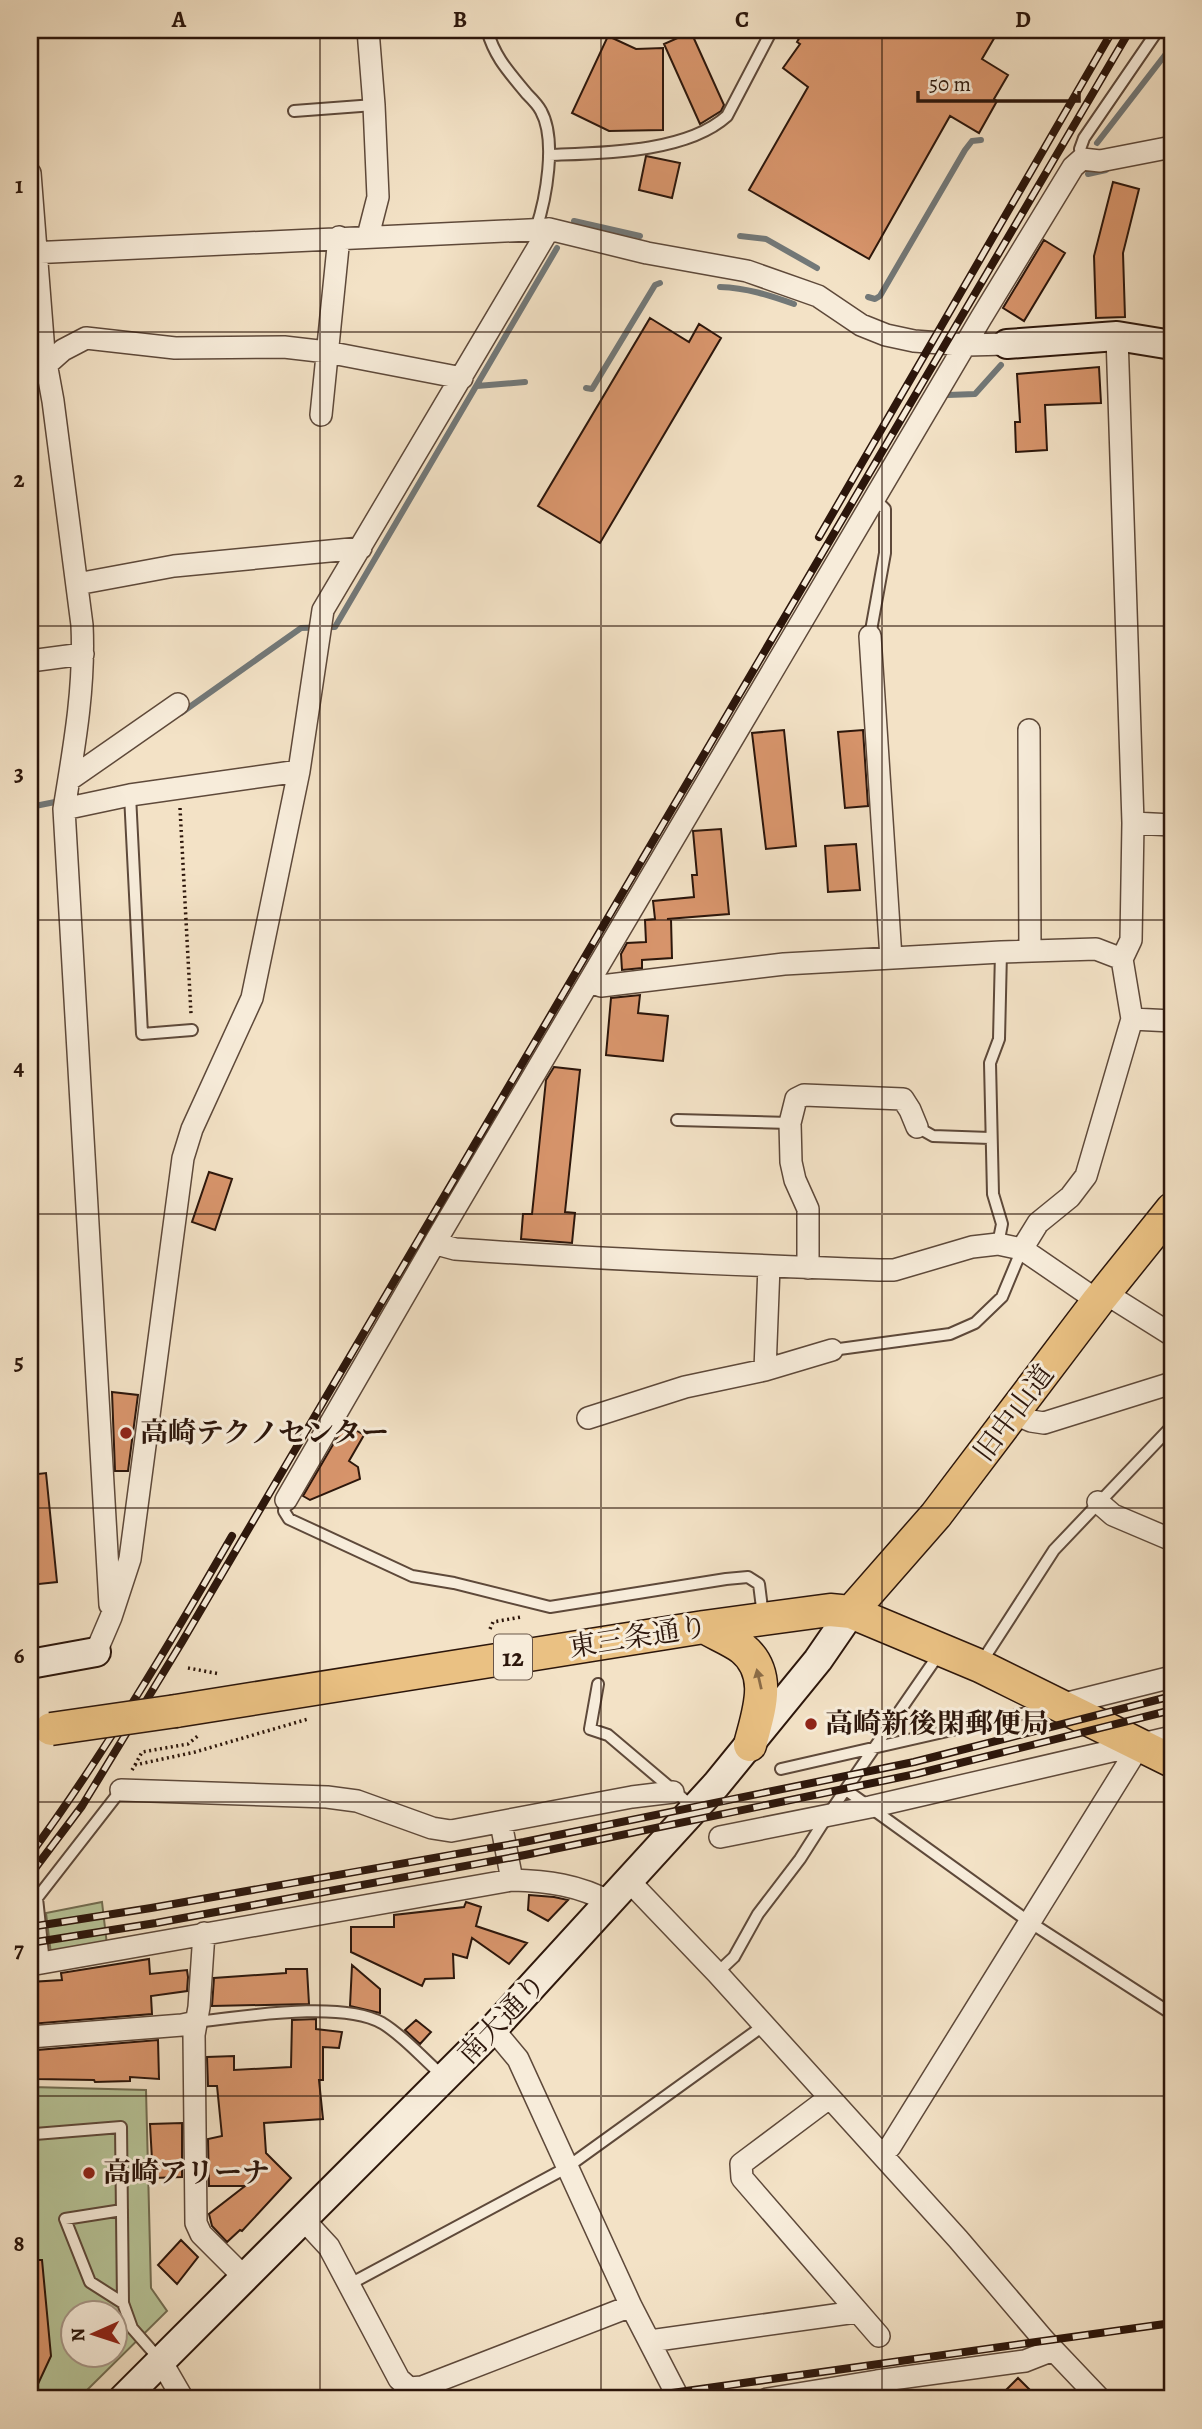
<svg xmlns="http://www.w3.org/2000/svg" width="1202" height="2429" viewBox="0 0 1202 2429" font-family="Alegreya,'Noto Serif JP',serif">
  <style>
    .green { fill: #b7c498; stroke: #726d52; stroke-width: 2; fill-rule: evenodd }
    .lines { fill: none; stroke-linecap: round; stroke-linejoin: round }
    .stream { stroke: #727878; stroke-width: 6 }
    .building { fill: #d8956c; stroke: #2c160b; stroke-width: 2 }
    .lane-casing { stroke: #5e493a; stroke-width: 14 }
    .street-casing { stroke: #5e493a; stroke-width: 24 }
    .secondary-casing { stroke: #2c160b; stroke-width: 32 }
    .primary-casing { stroke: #2c160b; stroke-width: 35 }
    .path { stroke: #2c160b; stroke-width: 3.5; stroke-dasharray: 2 3.5; stroke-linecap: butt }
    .lane { stroke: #f7ecda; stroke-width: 10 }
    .street { stroke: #f7ecda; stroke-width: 21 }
    .secondary { stroke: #f7ecda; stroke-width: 28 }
    .primary { stroke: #eac183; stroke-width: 32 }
    .rail-casing { stroke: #2c160b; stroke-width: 8 }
    .rail { stroke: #f7ecda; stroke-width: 5; stroke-dasharray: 16; stroke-linecap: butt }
    .primary-bridge-casing { stroke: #2c160b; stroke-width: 35; stroke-linecap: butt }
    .primary-bridge { stroke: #eac183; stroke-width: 32 }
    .oneway { fill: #8b6c47 }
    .grid { fill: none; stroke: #2c160b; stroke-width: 2; stroke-opacity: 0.55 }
    .poi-dot { fill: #8f2418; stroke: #f7ecda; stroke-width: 2.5 }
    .labels { text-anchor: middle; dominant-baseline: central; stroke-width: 6; stroke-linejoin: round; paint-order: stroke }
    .shield { fill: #f7ecda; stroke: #695649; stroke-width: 2 }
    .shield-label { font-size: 26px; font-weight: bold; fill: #2c160b }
    .street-label { font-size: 28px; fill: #2c160b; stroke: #f7ecda }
    .poi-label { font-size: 28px; font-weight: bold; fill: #2c160b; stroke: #f7ecda; text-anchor: start }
    .neatline { fill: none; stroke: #2c160b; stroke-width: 2.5 }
    .grid-label { font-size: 23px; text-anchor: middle; font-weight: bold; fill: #2c160b }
  </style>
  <rect width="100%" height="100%" fill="#f3e2c6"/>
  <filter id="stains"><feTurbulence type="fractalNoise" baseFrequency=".00286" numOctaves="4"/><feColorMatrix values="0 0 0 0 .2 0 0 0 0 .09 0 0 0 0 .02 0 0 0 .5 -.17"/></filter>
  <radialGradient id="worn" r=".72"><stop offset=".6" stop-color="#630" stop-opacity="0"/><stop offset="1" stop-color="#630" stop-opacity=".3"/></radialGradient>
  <path class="green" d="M 102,1902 L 107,1945 L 51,1954 L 46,1913 Z
    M 30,2055 L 32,2087 L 146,2090 L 151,2288 L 167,2311 L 78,2399 L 30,2399 ZM 74,2314 L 116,2314 L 116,2356 L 74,2356 Z"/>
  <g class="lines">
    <path class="stream" d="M 1097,143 L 1172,46
      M 1088,174 L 1106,170
      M 574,221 L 640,236
      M 740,236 L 766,239 L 817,268
      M 720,287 C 747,288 769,295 794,304
      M 868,297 L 875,299 L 880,296 L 965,150 L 972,141 L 981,140
      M 477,386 L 525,382
      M 586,388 L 592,389 L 655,285 L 660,283
      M 948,395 L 975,394 L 1001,365
      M 181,713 L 301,628 L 335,627 L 557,248
      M 30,807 L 55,802 L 61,797"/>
  </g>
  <path class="building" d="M 804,30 L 999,30 L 982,59 L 1008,75 L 994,99 L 997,101 L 979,133 L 950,116 L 869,259 L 749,190 L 808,87 L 783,68 L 800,44 L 797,42 Z
    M 691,32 L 724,105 L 721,111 L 700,124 L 664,44 Z
    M 608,36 L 636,49 L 663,48 L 663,130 L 609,131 L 572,113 Z
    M 646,156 L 680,163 L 672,198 L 639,190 Z
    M 1113,182 L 1139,189 L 1123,253 L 1125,317 L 1096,318 L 1094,256 Z
    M 1044,240 L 1065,253 L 1024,321 L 1003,308 Z
    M 650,318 L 689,342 L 699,324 L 721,338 L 600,543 L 538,506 Z
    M 1099,367 L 1101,403 L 1045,405 L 1047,450 L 1016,452 L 1015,422 L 1020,422 L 1017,374 Z
    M 784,730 L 796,846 L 766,849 L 752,733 Z
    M 863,730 L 868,806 L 845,808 L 838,732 Z
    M 721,829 L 729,914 L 667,919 L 671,919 L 672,958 L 642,960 L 642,968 L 622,970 L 621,954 L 627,943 L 646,942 L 645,920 L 655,919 L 653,901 L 694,897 L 692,875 L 697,875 L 693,831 Z
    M 856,844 L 860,890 L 828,892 L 825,846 Z
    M 640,995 L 638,1013 L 668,1016 L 663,1061 L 606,1055 L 611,998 Z
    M 554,1067 L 580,1070 L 565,1212 L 575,1213 L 572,1243 L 521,1239 L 523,1214 L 532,1214 L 546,1080 Z
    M 209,1172 L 232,1179 L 215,1230 L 192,1222 Z
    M 112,1392 L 138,1395 L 128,1471 L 115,1471 Z
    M 345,1424 L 364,1435 L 349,1461 L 358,1467 L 360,1479 L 310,1500 L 303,1496 Z
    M 46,1473 L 57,1582 L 30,1585 L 30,1475 Z
    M 529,1895 L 554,1897 L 568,1900 L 548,1921 L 528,1910 Z
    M 466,1902 L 481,1907 L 476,1926 L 527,1943 L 509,1964 L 472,1938 L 467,1958 L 453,1954 L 454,1978 L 425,1979 L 422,1986 L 351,1952 L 351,1927 L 394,1927 L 394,1915 L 464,1907 Z
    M 149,1959 L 150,1974 L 187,1970 L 188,1977 L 187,1991 L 151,1996 L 152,2014 L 30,2024 L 30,1982 L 62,1980 L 61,1973 Z
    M 352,1965 L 380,1989 L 380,2013 L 350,2006 Z
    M 286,1969 L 307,1969 L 309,2004 L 212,2006 L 214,1978 L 286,1973 Z
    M 316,2019 L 316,2029 L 342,2032 L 339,2048 L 323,2047 L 323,2080 L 319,2080 L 323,2119 L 264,2123 L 266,2153 L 291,2178 L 242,2231 L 240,2230 L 227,2242 L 212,2226 L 209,2214 L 245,2186 L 209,2186 L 208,2139 L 222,2136 L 217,2086 L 208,2086 L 207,2057 L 234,2056 L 234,2070 L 291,2067 L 292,2020 Z
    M 416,2020 L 431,2032 L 420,2044 L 405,2030 Z
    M 158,2040 L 159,2079 L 130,2077 L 130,2081 L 95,2082 L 94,2080 L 36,2079 L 37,2050 Z
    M 182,2123 L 182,2177 L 153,2178 L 150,2124 Z
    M 181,2240 L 198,2257 L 177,2284 L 158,2265 Z
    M 30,2260 L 42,2260 L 51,2356 L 31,2399 Z
    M 1018,2378 L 1039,2399 L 997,2399 Z"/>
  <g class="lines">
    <defs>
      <path id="lane" d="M 487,30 C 495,58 509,72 527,94 C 532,99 538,105 541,111 C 557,140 546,199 536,229
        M 294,111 L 374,105
        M 549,155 C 602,153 686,153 727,116 L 772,30
        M 1082,159 L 1080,149 L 1084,138 L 1158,30
        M 870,636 L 885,553 L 885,509 L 875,499
        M 130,795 L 142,1034 L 192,1030
        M 677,1120 L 790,1123
        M 917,1127 L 933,1136 L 990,1138
        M 998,1244 L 1002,1224 L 993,1194 L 990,1063 L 999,1039 L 1001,952
        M 832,1350 L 950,1334 L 975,1323 L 1002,1297 L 1022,1249
        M 286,1500 L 284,1511 L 289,1519 L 412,1576 L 454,1583 L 550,1607 L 726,1579 L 748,1577 L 759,1584 L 763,1616
        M 981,1663 L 1054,1550 L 1172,1426
        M 598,1684 L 590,1729 L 608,1735 L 693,1807
        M 781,1769 L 1048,1708
        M 846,1790 L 1028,1921 L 1172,2014
        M 44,1963 L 37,1898 L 121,1790
        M 717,1973 L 734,1957 L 758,1914 L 800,1859 L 828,1815 L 941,1651
        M 196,2022 C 243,2017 340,2000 382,2023 C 404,2036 423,2059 443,2076
        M 35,2134 L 121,2127 L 123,2303 L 132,2328 L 161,2361
        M 122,2210 L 65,2219 L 90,2282 L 123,2303
        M 350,2284 L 566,2168 L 763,2026"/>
      <path id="street" d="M 368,30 L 374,105 L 378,197 L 368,236
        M 30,173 L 44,352 L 53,401 L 82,625 C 85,688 74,748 64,809 L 110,1605
        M 30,253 L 549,229 L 647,253 L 747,271 L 818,296 L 861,325 L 886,335 L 914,341 L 967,345 L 1007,344
        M 45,366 L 63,350 L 86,338 L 175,348 L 284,347 L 327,352 L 462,378
        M 321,415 L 339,237
        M 77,584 L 174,566 L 361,548
        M 870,636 L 891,958
        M 30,661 L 83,654
        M 1029,730 L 1030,951
        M 69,780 L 178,704
        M 64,809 L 130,795 L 299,771
        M 1133,823 L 1172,825
        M 590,982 L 601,986 L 784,964 L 1001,952 L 1096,949 L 1122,959
        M 1132,1019 L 1172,1021
        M 437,1239 L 444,1246 L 455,1249 C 596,1259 737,1265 879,1270 L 894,1270 L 972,1247 L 998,1244 L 1022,1249 L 1098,1301
        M 1022,1249 L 1038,1223 L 1070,1197 L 1086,1176 L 1132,1019 L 1122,959 L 1131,940 L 1133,823 L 1117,336
        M 808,1268 L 808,1209 L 795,1180 L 791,1162 L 790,1123 L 796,1099 L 804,1095 L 903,1099 L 910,1110 L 917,1127
        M 1105,1293 L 1172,1335
        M 765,1370 L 769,1266
        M 1015,1414 L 1031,1421 L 1044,1423 L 1172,1383
        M 588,1418 L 685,1387 L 765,1370 L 832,1350
        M 286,1500 L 437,1239 L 981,318 L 1073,167 L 1082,159 L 1100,161 L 1172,147
        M 1098,1502 L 1113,1515 L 1172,1540
        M 96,1652 L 111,1617 L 130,1559 L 183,1158 L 192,1129 L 252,998 L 299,771 L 323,610 L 549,229
        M 1060,1705 L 1172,1677
        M 121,1790 L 327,1797 L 357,1801 L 432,1828 L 451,1831 L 632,1797 L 673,1792
        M 501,1823 L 512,1880
        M 720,1837 L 870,1807 L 1172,1737
        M 629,1881 L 717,1973 L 958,2239 L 1044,2340 L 1100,2399
        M 204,1933 L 199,2007 L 194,2035 L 196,2223 L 201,2234 L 245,2278
        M 30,1965 L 512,1880 C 548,1881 578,1885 610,1902
        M 493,2029 L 518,2059 L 631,2306 L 679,2399
        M 30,2037 L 182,2025 L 196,2022
        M 829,2098 L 741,2164 L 742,2178 L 879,2336
        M 879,2151 L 890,2147 L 1139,1746
        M 304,2220 L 329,2247 L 399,2379 L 409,2388 L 422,2387 L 631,2306
        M 650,2341 L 856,2312
        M 161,2361 L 183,2399
        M 767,2399 L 877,2381 L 1025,2361 L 1053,2350"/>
      <path id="secondary" d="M 1007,344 L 1117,336 L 1172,345
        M 30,1664 L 96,1652
        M 123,2399 L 493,2029 L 716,1785 L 818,1660 L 851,1612"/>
      <path id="primary" d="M 851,1612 L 936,1515 L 1098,1301 L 1172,1209
        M 704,1627 C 716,1634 731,1640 742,1648 C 774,1674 758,1713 750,1745
        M 176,1711 L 704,1627 L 830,1610 L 851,1612 L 980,1666 L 1172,1761"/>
    </defs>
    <use href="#lane" class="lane-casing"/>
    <use href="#street" class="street-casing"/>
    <use href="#secondary" class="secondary-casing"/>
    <use href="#primary" class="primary-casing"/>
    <path class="path" d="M 180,808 L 191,1014
      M 490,1629 L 493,1622 L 521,1617
      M 188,1668 L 220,1674
      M 135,1765 L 142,1752 L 188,1744 L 199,1735
      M 132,1770 L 135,1765 L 195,1752 L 308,1719"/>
    <use href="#lane" class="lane"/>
    <use href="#street" class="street"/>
    <use href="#secondary" class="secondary"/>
    <use href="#primary" class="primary"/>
    <defs>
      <path id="rail" d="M 819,537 L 1113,30
        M 30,1855 C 104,1754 169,1645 232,1536
        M 30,1875 L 82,1806 L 182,1642 L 1130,30
        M 30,1927 L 151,1908 L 524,1842 L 914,1762 L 1172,1696
        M 30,1943 L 156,1923 L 525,1855 L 916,1774 L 1172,1710
        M 629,2399 L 1172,2323"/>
    </defs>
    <use href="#rail" class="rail-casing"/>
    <use href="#rail" class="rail"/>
    <defs>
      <path id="primary-bridge" d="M 51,1729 L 176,1711"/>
    </defs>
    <use href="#primary-bridge" class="primary-bridge-casing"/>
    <use href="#primary-bridge" class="primary-bridge"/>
  </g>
  <defs><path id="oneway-solid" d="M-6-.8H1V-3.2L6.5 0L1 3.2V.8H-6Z" transform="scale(1.75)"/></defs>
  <use class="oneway" href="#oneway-solid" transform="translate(759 1679) rotate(-103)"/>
  <path class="grid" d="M 320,30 L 320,2399M 601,30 L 601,2399M 882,30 L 882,2399M 30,332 L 1172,332M 30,626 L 1172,626M 30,920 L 1172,920M 30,1214 L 1172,1214M 30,1508 L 1172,1508M 30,1802 L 1172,1802M 30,2096 L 1172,2096"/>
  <g class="poi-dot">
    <circle cx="126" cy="1433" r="7"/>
    <circle cx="811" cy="1724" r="7"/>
    <circle cx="89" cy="2173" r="7"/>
  </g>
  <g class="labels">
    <rect class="shield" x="494" y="1634.5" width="38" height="45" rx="5"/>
    <g class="shield-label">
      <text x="513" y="1657">12</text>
    </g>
    <g class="street-label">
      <text transform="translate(1014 1413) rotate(-53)">旧中山道</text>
      <text transform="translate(638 1637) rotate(-9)">東三条通り</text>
      <text transform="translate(502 2019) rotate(-46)">南大通り</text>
    </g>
    <g class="poi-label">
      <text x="140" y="1433">高崎テクノセンター</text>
      <text x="825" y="1724">高崎新後閑郵便局</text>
      <text x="103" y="2173">高崎アリーナ</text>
    </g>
  </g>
  <rect width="1202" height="2429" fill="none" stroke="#f3e2c6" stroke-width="77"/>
  <g transform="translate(94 2334) rotate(267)"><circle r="33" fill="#f7ecda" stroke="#a69687" stroke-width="2"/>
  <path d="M0-5L12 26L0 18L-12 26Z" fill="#8f2418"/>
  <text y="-10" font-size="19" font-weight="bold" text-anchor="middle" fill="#2c160b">N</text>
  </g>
  <path d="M918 91v10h161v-10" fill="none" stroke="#2c160b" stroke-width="3.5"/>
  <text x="929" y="91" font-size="21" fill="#2c160b" stroke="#f7ecda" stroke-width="5" paint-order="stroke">50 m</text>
  <rect x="38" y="38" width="1126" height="2352" class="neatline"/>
  <g class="grid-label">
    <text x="179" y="27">A</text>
    <text x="460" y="27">B</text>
    <text x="742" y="27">C</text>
    <text x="1023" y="27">D</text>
    <text x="19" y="193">1</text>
    <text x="19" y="487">2</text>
    <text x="19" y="781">3</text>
    <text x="19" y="1075">4</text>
    <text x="19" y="1369">5</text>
    <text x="19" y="1663">6</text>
    <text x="19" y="1957">7</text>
    <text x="19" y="2251">8</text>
  </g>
  <rect width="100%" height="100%" filter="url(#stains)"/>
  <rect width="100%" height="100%" fill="url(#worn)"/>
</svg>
